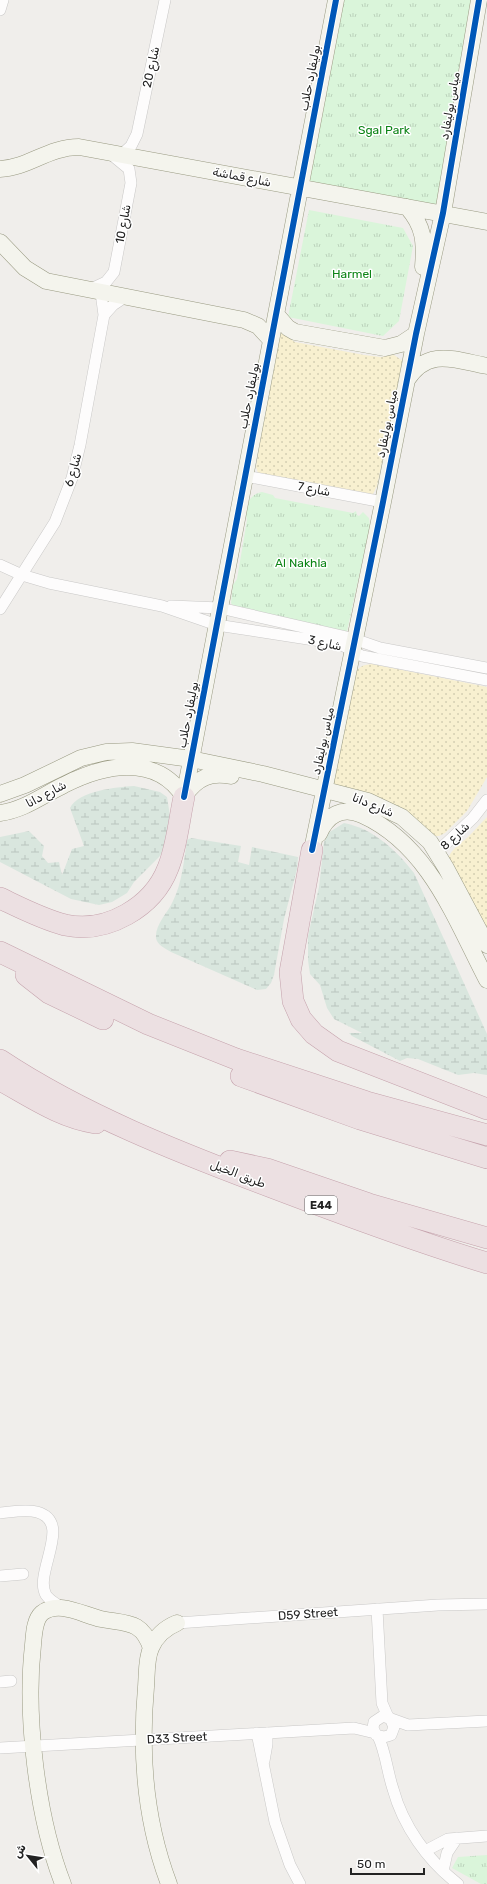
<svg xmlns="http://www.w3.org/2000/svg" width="487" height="1884" viewBox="0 0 487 1884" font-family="Rubik,'Noto Sans Arabic',sans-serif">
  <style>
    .wetland { fill: url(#wetland-marsh) }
    .sand { fill: url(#sand-dots) }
    .park { fill: url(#park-tufts) }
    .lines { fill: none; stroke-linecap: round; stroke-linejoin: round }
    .street-casing { stroke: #c9c8c7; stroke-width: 12 }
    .secondary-casing { stroke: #999a82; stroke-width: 17 }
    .highway-casing { stroke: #c5a2ac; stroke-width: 22 }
    .street { stroke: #fdfcfc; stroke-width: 11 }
    .secondary { stroke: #f4f4ed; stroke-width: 16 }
    .highway { stroke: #ece0e2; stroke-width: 21 }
    .cycleway-casing { stroke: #fff; stroke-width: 8 }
    .cycleway { stroke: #0057b8; stroke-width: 6 }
    .labels { text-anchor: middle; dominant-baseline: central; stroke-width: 3; stroke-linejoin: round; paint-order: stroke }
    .shield { fill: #fff; stroke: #646464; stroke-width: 1 }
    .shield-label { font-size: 11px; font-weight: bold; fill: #222 }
    .street-label { font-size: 12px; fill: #222; stroke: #fff }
    .park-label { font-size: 12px; fill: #0c8416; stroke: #fff }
  </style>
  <defs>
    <pattern id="wetland-marsh" width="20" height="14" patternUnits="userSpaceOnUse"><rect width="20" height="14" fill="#d9e6de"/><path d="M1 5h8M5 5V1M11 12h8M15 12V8" fill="none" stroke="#bac5be"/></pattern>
    <pattern id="sand-dots" width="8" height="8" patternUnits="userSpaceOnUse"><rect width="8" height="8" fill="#f8f0d0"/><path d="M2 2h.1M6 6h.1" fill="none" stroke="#d4ceb2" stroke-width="1.8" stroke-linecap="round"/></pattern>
    <pattern id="park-tufts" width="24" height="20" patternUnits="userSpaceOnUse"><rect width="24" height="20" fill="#daf5da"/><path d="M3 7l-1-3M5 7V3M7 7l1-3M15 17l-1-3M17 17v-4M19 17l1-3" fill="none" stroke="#bbd2bb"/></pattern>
  </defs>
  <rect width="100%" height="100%" fill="#f0eeeb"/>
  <path class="wetland" d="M 134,786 L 160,792 L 167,797 L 171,822 L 165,848 L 159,857 L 134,882 L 127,893 L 112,902 L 99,905 L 71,899 L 0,862 L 0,837 L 29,831 L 44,846 L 42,856 L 48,863 L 59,862 L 62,875 L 72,849 L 84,846 L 70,808 C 78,791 117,787 134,786 Z
    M 344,823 C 374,829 396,850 414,873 L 487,1034 L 487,1075 L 474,1073 L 458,1075 L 418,1059 L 407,1058 L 400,1061 L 352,1036 L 349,1033 L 362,1033 L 334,1019 L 327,1008 L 320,985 L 310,974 L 308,960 L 308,936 L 319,887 L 324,842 L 328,833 Z
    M 191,838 L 241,846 L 238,862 L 249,865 L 252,847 L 298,857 L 297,869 L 284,919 L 274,975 L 271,983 L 266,989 L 257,990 L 171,952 C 166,949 157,945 156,938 C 155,924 168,913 173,901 C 182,883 184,860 187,840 Z"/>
  <path class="sand" d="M 281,333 L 295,342 L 364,355 L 381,357 L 394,355 L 403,361 L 377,486 L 373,494 L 368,498 L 260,479 L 256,467 L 278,337 Z
    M 372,664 L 487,687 L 487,777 L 467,811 L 445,833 L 439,836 L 431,836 L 335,785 L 331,777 L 354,675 C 358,667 362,665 372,664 Z
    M 487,817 L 487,928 L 447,861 C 451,848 461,844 470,835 C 476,829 481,823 487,817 Z"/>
  <path class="park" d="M 344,0 L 474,0 L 438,207 L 305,184 Z
    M 309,210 L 403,228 L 413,246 L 399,321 L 383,336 L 288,317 Z
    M 262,492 L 273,495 L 275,498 L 353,513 L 356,511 L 357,515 L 359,516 L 363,512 L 369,518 L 370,526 L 347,631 L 343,632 L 234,607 L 231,603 L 233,585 L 237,579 L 247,520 C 243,508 249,494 262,492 Z
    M 487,1855 L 487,1884 L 481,1884 L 452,1868 L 458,1857 Z"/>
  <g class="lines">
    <defs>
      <path id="street" d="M 0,10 L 3,0
        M 121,155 L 131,146 L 137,134 L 165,0
        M 89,290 L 106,282 L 114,272 L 131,183 L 129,169 L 112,155
        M 104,315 L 113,305 L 125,297
        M 245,476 L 383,502
        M 0,565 L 22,575 L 49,583 L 162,606 L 217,625 L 340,644 L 362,656 L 487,680
        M 171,606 L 220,608 L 351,638 L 380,648 L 487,668
        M 0,609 L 55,522 L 72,478 L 80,445 L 104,315 L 101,293
        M 437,852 L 473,818 L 487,800
        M 0,1513 C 11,1512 26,1509 37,1512 C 74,1522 33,1573 46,1595 C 50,1601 57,1604 63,1608
        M 0,1576 L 23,1574
        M 377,1609 L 382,1703 L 388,1717
        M 177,1623 L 438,1605 L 487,1604
        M 0,1682 L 11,1681
        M 390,1718 L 394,1727 L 391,1735 L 384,1737 L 376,1735 L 373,1728 L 374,1722 L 383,1716 L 408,1725 L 487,1721
        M 257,1733 L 275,1822 L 290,1865 L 300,1884
        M 378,1736 C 386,1753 387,1771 393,1789 C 403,1826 428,1861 458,1884
        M 0,1748 L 354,1728 L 375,1733
        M 264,1761 L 267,1744 L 267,1733
        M 425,1851 L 448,1839 L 487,1836
        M 443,1871 L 447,1853 L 457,1838"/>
      <path id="secondary" d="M 0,169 C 28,168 48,147 79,147 L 487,222
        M 407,207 C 424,226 425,242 423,267
        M 0,242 L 25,268 L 46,281 L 244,320 L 258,326 L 271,340
        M 276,314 L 288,328 L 295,332 L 385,348 L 401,344 L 416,334
        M 407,380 C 428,347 455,360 487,366
        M 0,794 L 25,785 L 81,758 L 106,752 L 132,751 L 191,759 L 263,774 L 368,801 L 402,817 L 430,842 L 446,868 L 487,945
        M 185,795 C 197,778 210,772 231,776
        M 184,797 L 336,0
        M 0,813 C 24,810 43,795 64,785 C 103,765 156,753 184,797
        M 319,834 C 327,815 342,806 362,815 C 429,845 455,919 487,980
        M 312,850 L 383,502 L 416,334 L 443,213 L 479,0
        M 63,1884 C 37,1817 25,1716 33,1645 C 34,1635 34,1620 42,1613 C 59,1600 83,1615 101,1619 C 126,1624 142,1620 151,1648
        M 169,1884 C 145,1821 140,1753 146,1687 C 147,1675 146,1659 151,1648 C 156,1636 165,1628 177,1623"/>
      <path id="highway" d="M 312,850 L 290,972 L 293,1001 L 301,1019 L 314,1034 L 338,1051 L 487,1109
        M 0,898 C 21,908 42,919 65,925 C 107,934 153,907 168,868 C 177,846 179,820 184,797
        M 0,952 L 148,1024 L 236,1059 L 367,1102 L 487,1135
        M 26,975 L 49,993 L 103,1019
        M 0,1060 C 83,1115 178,1152 271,1187 C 342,1214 414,1241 487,1263
        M 241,1076 L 360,1119 L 487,1158
        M 0,1080 C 31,1097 61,1118 96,1123
        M 230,1161 L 267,1169 L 369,1204 L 487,1238"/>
    </defs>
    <use href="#street" class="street-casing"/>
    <use href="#secondary" class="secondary-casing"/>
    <use href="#highway" class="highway-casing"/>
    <use href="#street" class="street"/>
    <use href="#secondary" class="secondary"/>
    <use href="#highway" class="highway"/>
    <defs>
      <path id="cycleway" d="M 184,797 L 336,0
        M 312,850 L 383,502 L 416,334 L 443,213 L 479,0"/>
    </defs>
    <use href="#cycleway" class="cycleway-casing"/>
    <use href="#cycleway" class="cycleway"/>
  </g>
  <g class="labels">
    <rect class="shield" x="305" y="1196" width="32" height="18" rx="3"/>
    <g class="shield-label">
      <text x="321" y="1205">E44</text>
    </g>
    <g class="street-label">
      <text transform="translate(151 67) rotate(-78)">شارع 20</text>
      <text transform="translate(310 78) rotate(-79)">بوليفارد حلاب</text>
      <text transform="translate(450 106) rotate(-80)">مياس بوليفارد</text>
      <text transform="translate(242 177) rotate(11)">شارع قماشة</text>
      <text transform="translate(123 224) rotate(-79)">شارع 10</text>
      <text transform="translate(249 396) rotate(-79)">بوليفارد حلاب</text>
      <text transform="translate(387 424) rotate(-79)">مياس بوليفارد</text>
      <text transform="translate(73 470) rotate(-74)">شارع 6</text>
      <text transform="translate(314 489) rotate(11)">شارع 7</text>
      <text transform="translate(325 643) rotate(12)">شارع 3</text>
      <text transform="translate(188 715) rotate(-79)">بوليفارد حلاب</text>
      <text transform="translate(323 741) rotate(-78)">مياس بوليفارد</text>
      <text transform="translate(46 794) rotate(-28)">شارع دانا</text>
      <text transform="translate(373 805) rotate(22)">شارع دانا</text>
      <text transform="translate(455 836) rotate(-43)">شارع 8</text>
      <text transform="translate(238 1174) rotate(21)">طريق الخيل</text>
      <text transform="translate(308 1614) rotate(-4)">D59 Street</text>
      <text transform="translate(177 1738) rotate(-3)">D33 Street</text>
    </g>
    <g class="park-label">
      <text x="384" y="130">Sgal Park</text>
      <text x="352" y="274">Harmel</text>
      <text x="301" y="563">Al Nakhla</text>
    </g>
  </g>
  <g transform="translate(28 1856) rotate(300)" stroke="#ffffff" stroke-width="3" paint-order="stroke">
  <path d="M0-3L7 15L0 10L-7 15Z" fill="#222222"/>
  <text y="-6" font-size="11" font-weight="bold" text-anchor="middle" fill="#222222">ش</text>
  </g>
  <path d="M351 1868v6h73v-6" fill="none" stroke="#222222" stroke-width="2"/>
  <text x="357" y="1868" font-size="12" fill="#222222" stroke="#ffffff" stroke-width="3" paint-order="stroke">50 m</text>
</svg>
